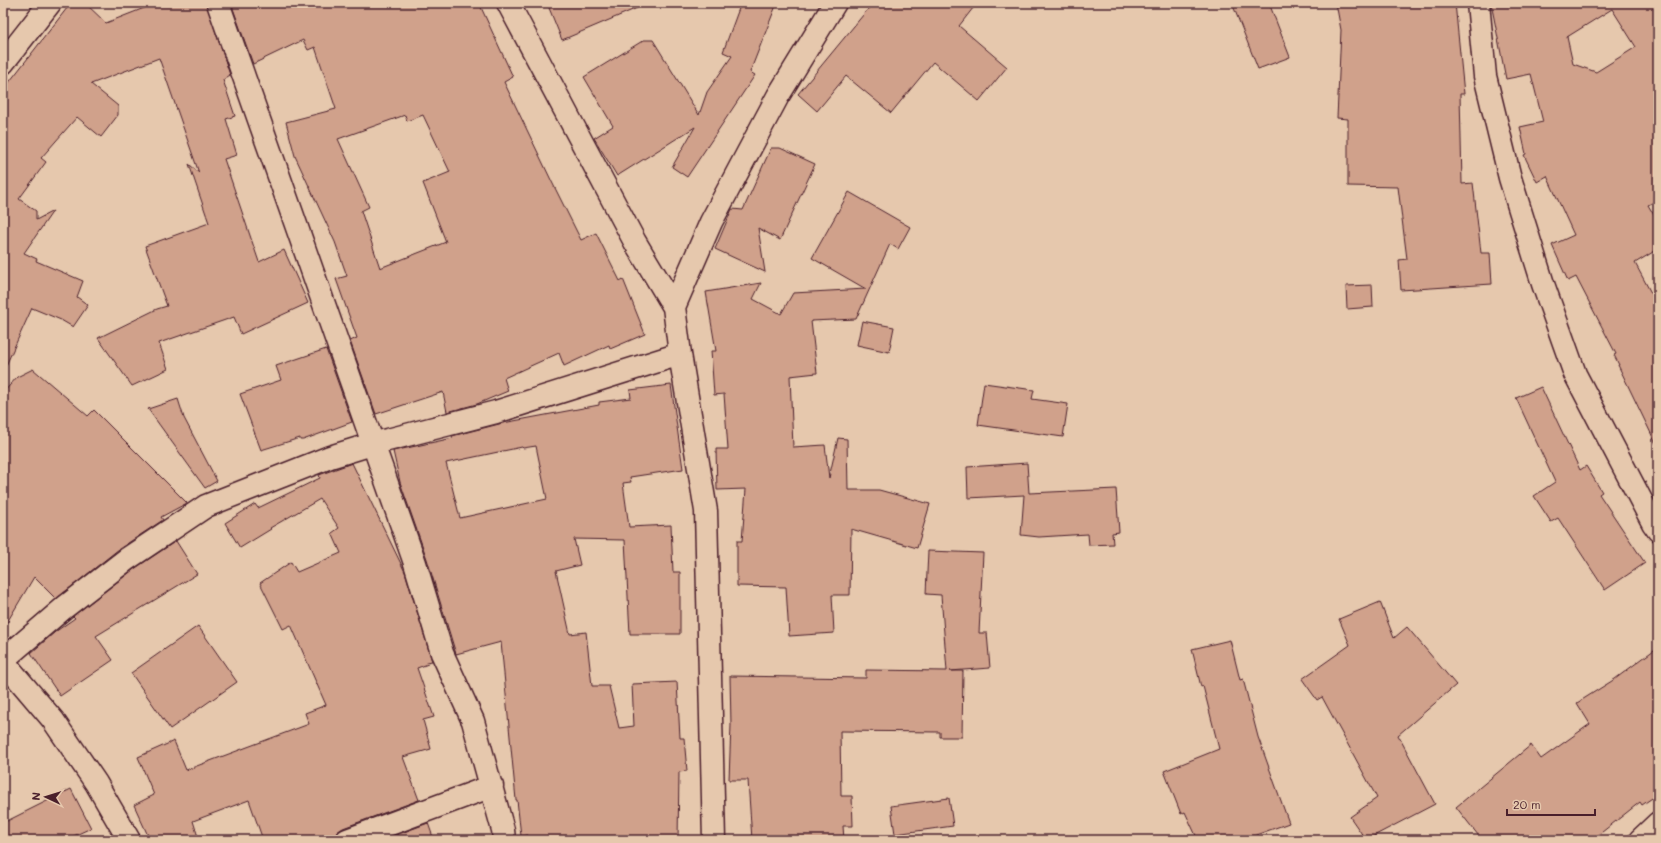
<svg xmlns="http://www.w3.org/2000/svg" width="1661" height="843" viewBox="0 0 1661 843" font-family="Mali,sans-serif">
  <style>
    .building { fill: #d0a18b; stroke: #4a1f2b; fill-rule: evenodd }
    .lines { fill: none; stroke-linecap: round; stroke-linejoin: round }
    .minor-casing { stroke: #4a1f2b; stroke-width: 25 }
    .minor { stroke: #e6c8ad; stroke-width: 22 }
  </style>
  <rect width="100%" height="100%" fill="#e6c8ad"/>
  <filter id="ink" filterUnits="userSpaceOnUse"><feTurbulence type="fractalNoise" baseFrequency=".025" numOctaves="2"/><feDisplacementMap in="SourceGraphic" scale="8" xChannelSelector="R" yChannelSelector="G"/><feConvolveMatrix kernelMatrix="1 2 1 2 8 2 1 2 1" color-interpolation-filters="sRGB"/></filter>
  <g filter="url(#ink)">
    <path class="building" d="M 71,3 L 85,3 L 106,23 L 157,3 L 206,3 L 230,75 L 223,80 L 235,116 L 226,119 L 237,155 L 224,159 L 259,262 L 284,250 L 308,303 L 241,334 L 234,317 L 159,343 L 168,369 L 132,386 L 98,338 L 157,309 L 167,306 L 145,246 L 209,223 L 189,164 L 199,173 L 159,58 L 91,84 L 118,106 L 118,115 L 101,137 L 77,117 L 41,158 L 46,162 L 19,199 L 36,211 L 36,220 L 53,211 L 24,253 L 37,259 L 36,261 L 83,281 L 77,297 L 88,305 L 73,327 L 61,320 L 32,308 L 3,372 L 3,90 Z
      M 231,3 L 479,3 L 513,77 L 504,82 L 552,182 L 581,240 L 596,233 L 620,281 L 623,279 L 645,334 L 610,349 L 609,345 L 564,366 L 559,353 L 504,378 L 508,391 L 477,404 L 447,412 L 443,392 L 376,414 L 350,341 L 357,338 L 336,279 L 347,276 L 335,242 L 295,156 L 286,122 L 336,109 L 315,47 L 308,50 L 303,40 L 253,64 ZM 405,115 L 407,121 L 423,115 L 450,172 L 423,183 L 446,242 L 380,268 L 361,211 L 369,207 L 338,139 Z
      M 547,3 L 649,3 L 562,40 Z
      M 741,3 L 777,3 L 750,72 L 755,75 L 687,177 L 672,167 L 695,127 L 617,176 L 594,138 L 613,126 L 584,77 L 644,40 L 653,40 L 699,115 L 707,92 L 732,56 L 723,52 Z
      M 873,3 L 977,3 L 959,26 L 1007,67 L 979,101 L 933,62 L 891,113 L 846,76 L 817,111 L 798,94 Z
      M 1232,3 L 1269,3 L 1290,57 L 1258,69 Z
      M 1336,3 L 1455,3 L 1464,94 L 1460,94 L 1462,184 L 1473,183 L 1481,253 L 1490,253 L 1492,284 L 1401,290 L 1399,260 L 1407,259 L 1398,187 L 1348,186 L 1348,119 L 1337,118 L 1341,30 Z
      M 1491,3 L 1658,3 L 1658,200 L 1648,205 L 1658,222 L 1658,249 L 1635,263 L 1658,306 L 1658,448 L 1618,365 L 1619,365 L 1614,355 L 1616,354 L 1576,277 L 1568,281 L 1552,245 L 1574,235 L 1547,176 L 1537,182 L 1524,155 L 1526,154 L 1520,127 L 1543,122 L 1531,74 L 1506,79 ZM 1612,9 L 1636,47 L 1596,72 L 1573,64 L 1567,37 Z
      M 771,148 L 780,148 L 815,164 L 780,240 L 758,228 L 765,272 L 715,249 L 732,209 L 743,210 Z
      M 849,192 L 910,227 L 898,249 L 890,244 L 856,319 L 811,321 L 817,373 L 790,376 L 793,447 L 825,445 L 829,478 L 838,438 L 847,439 L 848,490 L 879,490 L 930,504 L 917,548 L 851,529 L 850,595 L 832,595 L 834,633 L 789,636 L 786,587 L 737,586 L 737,541 L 742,541 L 746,489 L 717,490 L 716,449 L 728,449 L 724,394 L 714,395 L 711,351 L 716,351 L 706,292 L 761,283 L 753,299 L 781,314 L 793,293 L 866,289 L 812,258 Z
      M 1372,285 L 1373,307 L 1347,309 L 1346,286 Z
      M 862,321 L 894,327 L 889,352 L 857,345 Z
      M 326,349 L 352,422 L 303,440 L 300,440 L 300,438 L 261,450 L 240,394 L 281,380 L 276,366 Z
      M 33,369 L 88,416 L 94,410 L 187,503 L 161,517 L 163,520 L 119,549 L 56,599 L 34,577 L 3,629 L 3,393 L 17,377 Z
      M 984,383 L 1034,390 L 1032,399 L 1068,404 L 1063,437 L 978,425 Z
      M 671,385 L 683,469 L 630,477 L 631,482 L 623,483 L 629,527 L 671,525 L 673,572 L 680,572 L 680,634 L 630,634 L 625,540 L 574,539 L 580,565 L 556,571 L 570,634 L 586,632 L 592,686 L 609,686 L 619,728 L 634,726 L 632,684 L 677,682 L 680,738 L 684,738 L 687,771 L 679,772 L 678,840 L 528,840 L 528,835 L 521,836 L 517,800 L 516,800 L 501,642 L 456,654 L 427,559 L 400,482 L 393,451 L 453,438 L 452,436 L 503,423 L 599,405 L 599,402 L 631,398 L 630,390 ZM 536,446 L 547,499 L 460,518 L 446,463 L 522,447 L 523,448 Z
      M 1541,387 L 1580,470 L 1586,466 L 1602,492 L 1599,494 L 1645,563 L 1605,590 L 1558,518 L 1551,522 L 1534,496 L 1555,482 L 1516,398 Z
      M 178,399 L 184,418 L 217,481 L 205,488 L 148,409 Z
      M 352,463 L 405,572 L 432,661 L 427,662 L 428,664 L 417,668 L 434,717 L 423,720 L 431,749 L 403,757 L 419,800 L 343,828 L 337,832 L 335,840 L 263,840 L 249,800 L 193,821 L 199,840 L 150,840 L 134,805 L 154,795 L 138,757 L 174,741 L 186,770 L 309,724 L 305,713 L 326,705 L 291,625 L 283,629 L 260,583 L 291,562 L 297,572 L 341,553 L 332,533 L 339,528 L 320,499 L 270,528 L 271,529 L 240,548 L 225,523 L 255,504 L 258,508 L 320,478 L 319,475 Z
      M 1027,463 L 1029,493 L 1116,489 L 1119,532 L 1112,533 L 1113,544 L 1089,545 L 1088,534 L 1039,537 L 1021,535 L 1024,495 L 968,498 L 967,467 Z
      M 176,541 L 197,574 L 96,636 L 113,660 L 60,696 L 31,653 L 55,632 L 75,618 L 73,616 L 134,569 Z
      M 928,551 L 983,553 L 979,633 L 987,633 L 990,668 L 950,671 L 963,671 L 962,737 L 940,737 L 940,732 L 840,731 L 841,796 L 852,796 L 853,826 L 843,826 L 844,840 L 752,840 L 748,780 L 729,780 L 731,725 L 730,676 L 866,678 L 866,670 L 947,671 L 941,595 L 926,594 Z
      M 1380,602 L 1394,638 L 1407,627 L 1456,685 L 1398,735 L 1435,804 L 1366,840 L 1350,817 L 1377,798 L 1322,697 L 1317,700 L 1302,679 L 1350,645 L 1339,619 Z
      M 198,626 L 237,682 L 170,729 L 131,673 Z
      M 1230,640 L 1240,680 L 1243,679 L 1258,737 L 1289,823 L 1242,840 L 1198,840 L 1185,812 L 1181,814 L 1164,771 L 1219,749 L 1203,686 L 1201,687 L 1192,649 Z
      M 1658,647 L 1658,794 L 1642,805 L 1640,802 L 1592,840 L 1482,840 L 1456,807 L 1531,745 L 1541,759 L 1590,724 L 1577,703 L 1615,679 Z
      M 71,789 L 91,828 L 65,840 L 3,840 L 3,823 Z
      M 949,798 L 953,826 L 895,834 L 891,806 Z
      M 428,823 L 434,840 L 383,840 Z"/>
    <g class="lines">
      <defs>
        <path id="minor" d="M 218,3 L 415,563 L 442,653 L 473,721 L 503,830 L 504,840
          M 508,3 L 635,242 L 674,307 L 680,354 L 706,511 L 714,840
          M 1478,3 L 1485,76 L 1510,178 L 1543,284 L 1575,374 L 1653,523 L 1658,530
          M 3,63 L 50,3
          M 674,307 L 711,222 L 778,96 L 835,3
          M 3,660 L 65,607 L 127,559 L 206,506 L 330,457 L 372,444 L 496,412 L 680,354
          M 3,661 L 53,720 L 96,783 L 129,840
          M 347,840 L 492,786
          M 1640,840 L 1658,823"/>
      </defs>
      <use href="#minor" class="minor-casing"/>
      <use href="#minor" class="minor"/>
    </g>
  </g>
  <rect width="1661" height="843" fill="none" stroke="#e6c8ad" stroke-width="16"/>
  <rect x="8" y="8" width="1645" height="827" fill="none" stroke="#4a1f2b" stroke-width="1.5" filter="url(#ink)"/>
  <g transform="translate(46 797) rotate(274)" stroke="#e6c8ad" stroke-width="3" paint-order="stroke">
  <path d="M0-3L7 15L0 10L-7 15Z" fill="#4a1f2b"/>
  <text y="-6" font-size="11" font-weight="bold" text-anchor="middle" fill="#4a1f2b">N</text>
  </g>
  <path d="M1507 809v6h88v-6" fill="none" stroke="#4a1f2b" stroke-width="2"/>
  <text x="1513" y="809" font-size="12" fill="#4a1f2b" stroke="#e6c8ad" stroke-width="3" paint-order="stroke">20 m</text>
</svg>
